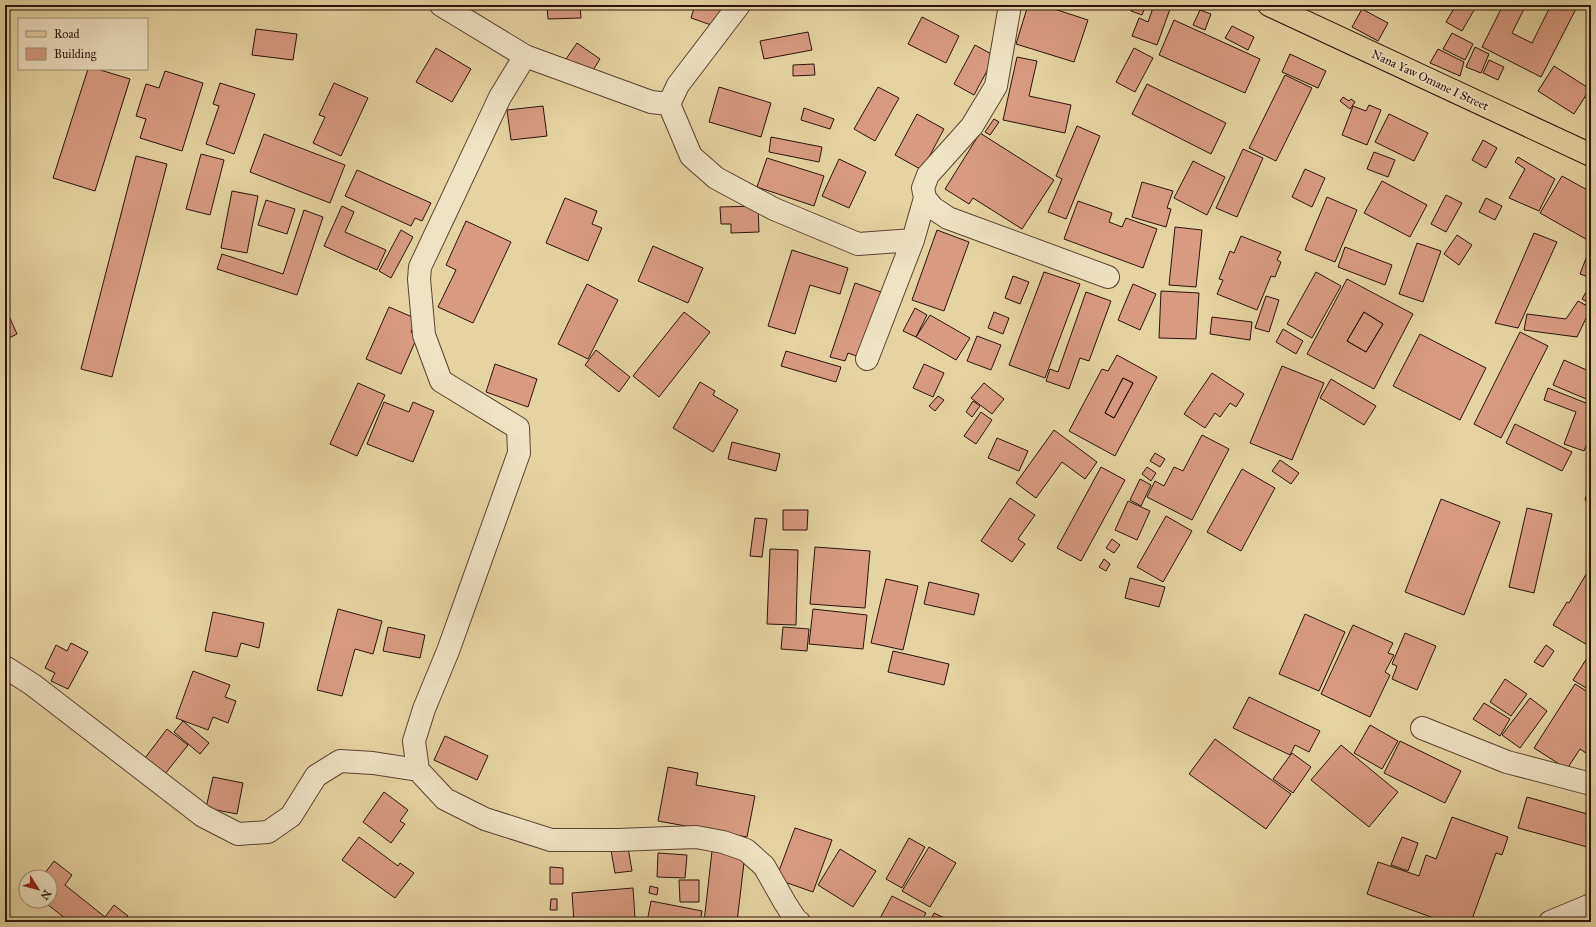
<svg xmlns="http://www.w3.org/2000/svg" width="1596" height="927" viewBox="0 0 1596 927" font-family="'IM FELL Great Primer',serif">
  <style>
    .building { fill: #d99b80; stroke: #2b130b; fill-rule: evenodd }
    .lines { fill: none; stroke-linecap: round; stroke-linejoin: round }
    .street-casing { stroke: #5a4330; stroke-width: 24 }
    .primary-casing { stroke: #2b130b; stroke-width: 24 }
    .street { stroke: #eee3c2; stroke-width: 22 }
    .primary { stroke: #e5d4a1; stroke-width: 22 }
    .labels { text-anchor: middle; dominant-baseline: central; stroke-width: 3.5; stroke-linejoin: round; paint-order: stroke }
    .street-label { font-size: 12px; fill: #2b130b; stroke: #eee3c2 }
  </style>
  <rect width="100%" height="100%" fill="#e5d4a1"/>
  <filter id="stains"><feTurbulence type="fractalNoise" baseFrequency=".005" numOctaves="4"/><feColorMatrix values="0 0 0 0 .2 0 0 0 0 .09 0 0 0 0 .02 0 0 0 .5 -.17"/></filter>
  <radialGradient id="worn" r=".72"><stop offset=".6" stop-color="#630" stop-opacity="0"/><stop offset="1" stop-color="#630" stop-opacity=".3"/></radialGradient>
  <path class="building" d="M 266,5 L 290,5 L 289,9 Z
    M 547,5 L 580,5 L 581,18 L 548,19 Z
    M 695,5 L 725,5 L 717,27 L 691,18 Z
    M 1028,5 L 1042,5 L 1088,20 L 1074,62 L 1016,44 Z
    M 1133,5 L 1146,5 L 1142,15 L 1131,11 Z
    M 1154,5 L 1160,5 L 1170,9 L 1157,45 L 1132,36 L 1139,18 L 1148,22 Z
    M 1456,5 L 1477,5 L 1462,31 L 1446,22 Z
    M 1503,5 L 1526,5 L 1512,33 L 1532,43 L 1551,5 L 1578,5 L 1541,77 L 1482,47 Z
    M 1362,9 L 1388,23 L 1378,41 L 1352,27 Z
    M 1200,10 L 1211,14 L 1205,30 L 1193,25 Z
    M 922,17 L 959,36 L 946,63 L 908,44 Z
    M 1174,20 L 1260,59 L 1245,93 L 1159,55 Z
    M 1232,26 L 1254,37 L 1248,50 L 1225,38 Z
    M 256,29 L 297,34 L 293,60 L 252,55 Z
    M 808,32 L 812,50 L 764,59 L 760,41 Z
    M 1452,33 L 1473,44 L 1465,60 L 1443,49 Z
    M 577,43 L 600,59 L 590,75 L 566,59 Z
    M 975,45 L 995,56 L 974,95 L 954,84 Z
    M 1475,47 L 1489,54 L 1481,73 L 1466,67 Z
    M 436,48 L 471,69 L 452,102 L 416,82 Z
    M 1134,48 L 1153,58 L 1135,92 L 1116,82 Z
    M 1438,49 L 1464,62 L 1460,76 L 1430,63 Z
    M 1290,54 L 1326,71 L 1318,88 L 1282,72 Z
    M 1017,57 L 1037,61 L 1029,96 L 1071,105 L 1065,133 L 1003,120 Z
    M 1489,60 L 1504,67 L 1498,80 L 1483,73 Z
    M 814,64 L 815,75 L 793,76 L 793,65 Z
    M 1554,66 L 1590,89 L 1574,114 L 1538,91 Z
    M 88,69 L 97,69 L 130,79 L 95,191 L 53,178 Z
    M 165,71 L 203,83 L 182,151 L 140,138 L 146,119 L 136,116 L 146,84 L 159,88 Z
    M 1285,75 L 1312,88 L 1276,161 L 1249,148 Z
    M 220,83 L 255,94 L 234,154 L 206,144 L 219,106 L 213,104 Z
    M 334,83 L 368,98 L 341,156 L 313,143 L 325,117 L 319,115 Z
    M 1147,84 L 1226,123 L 1211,154 L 1132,114 Z
    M 719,87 L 771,103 L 761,137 L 709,122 Z
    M 878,87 L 899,98 L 875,141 L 854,129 Z
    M 1343,97 L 1349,101 L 1351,99 L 1355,102 L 1350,109 L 1340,101 Z
    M 1369,105 L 1381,110 L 1367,145 L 1342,135 L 1353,106 L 1366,111 Z
    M 543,106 L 547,136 L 511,140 L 507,110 Z
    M 804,108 L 834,119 L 830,129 L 801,120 Z
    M 917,114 L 944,129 L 922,170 L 895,155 Z
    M 1389,114 L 1428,133 L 1414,161 L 1375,142 Z
    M 994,119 L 999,122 L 990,135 L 985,132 Z
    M 1077,126 L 1100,136 L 1066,219 L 1048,212 L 1062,179 L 1056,176 Z
    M 980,133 L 1054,180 L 1022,229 L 973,198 L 969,204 L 945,189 Z
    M 264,134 L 345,165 L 330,203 L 250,172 Z
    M 771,137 L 822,147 L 819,162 L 769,152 Z
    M 1483,140 L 1497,148 L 1486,168 L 1472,160 Z
    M 1243,149 L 1263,158 L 1237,217 L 1216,208 Z
    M 1374,152 L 1395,160 L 1388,177 L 1367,169 Z
    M 201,154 L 224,160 L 210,215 L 186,209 Z
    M 136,156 L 167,164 L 112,377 L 81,369 Z
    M 1518,157 L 1555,179 L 1539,211 L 1509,198 L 1525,169 L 1515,162 Z
    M 767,158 L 824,176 L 814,206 L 757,187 Z
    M 839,159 L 866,172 L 849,208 L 822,196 Z
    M 1193,161 L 1225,177 L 1207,215 L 1174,198 Z
    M 1305,169 L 1325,178 L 1312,207 L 1292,197 Z
    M 357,170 L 431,203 L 422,221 L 415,218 L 411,226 L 345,196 Z
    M 1562,176 L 1591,192 L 1591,242 L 1540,213 Z
    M 1382,181 L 1427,205 L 1410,237 L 1364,213 Z
    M 1142,182 L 1173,191 L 1167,208 L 1171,209 L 1166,227 L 1132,217 Z
    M 232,191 L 258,196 L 247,253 L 221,248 Z
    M 1446,195 L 1462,203 L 1446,232 L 1431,224 Z
    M 1327,197 L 1357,210 L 1335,262 L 1305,250 Z
    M 565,198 L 597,211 L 592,224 L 602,228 L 588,261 L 546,243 Z
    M 1486,198 L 1502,206 L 1495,220 L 1479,212 Z
    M 266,200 L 295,209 L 287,234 L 258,225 Z
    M 1078,201 L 1112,213 L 1109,222 L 1122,227 L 1126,218 L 1157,229 L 1143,268 L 1064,239 Z
    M 342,206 L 354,212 L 345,232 L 386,250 L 377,270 L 324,246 Z
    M 758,206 L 759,232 L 731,233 L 731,224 L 721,224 L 720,207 Z
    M 304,210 L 323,217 L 297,295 L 217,269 L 222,254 L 283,274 Z
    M 466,221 L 511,242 L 473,323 L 438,307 L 456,270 L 446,265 Z
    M 1175,227 L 1202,230 L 1196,287 L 1169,285 Z
    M 401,230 L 413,237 L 391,278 L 379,271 Z
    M 937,230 L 969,242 L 944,311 L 912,300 Z
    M 1534,233 L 1557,242 L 1518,328 L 1495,323 Z
    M 1457,235 L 1472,245 L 1459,265 L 1444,254 Z
    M 1241,236 L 1281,252 L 1277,260 L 1281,262 L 1275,277 L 1271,276 L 1257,310 L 1217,294 L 1223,280 L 1219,279 L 1230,251 L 1234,253 Z
    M 1417,243 L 1441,251 L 1423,302 L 1399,294 Z
    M 653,246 L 703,268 L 688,303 L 638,281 Z
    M 1345,247 L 1392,265 L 1385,285 L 1338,267 Z
    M 1590,248 L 1591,248 L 1591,278 L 1580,274 Z
    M 792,250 L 848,268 L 840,294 L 810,285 L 795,334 L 768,326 Z
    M 1044,272 L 1080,284 L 1045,378 L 1009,365 Z
    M 1316,272 L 1341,286 L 1312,338 L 1287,324 Z
    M 1013,276 L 1029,282 L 1020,304 L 1005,298 Z
    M 1347,279 L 1413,314 L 1374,389 L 1307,354 ZM 1364,312 L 1383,324 L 1366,352 L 1347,341 Z
    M 855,283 L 884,293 L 862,358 L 848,353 L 845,361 L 830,357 Z
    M 587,284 L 618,300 L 588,359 L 558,344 Z
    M 1133,284 L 1156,294 L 1140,330 L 1118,320 Z
    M 1589,287 L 1591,288 L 1591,304 L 1582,299 Z
    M 1161,291 L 1199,293 L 1196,339 L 1159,338 Z
    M 1086,292 L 1111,301 L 1089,361 L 1080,358 L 1069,389 L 1046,381 L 1050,369 L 1058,372 Z
    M 1266,296 L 1279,300 L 1269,332 L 1255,328 Z
    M 1578,301 L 1591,308 L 1577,337 L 1524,330 L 1527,314 L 1566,319 Z
    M 5,307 L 17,334 L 5,340 Z
    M 389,307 L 417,319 L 411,332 L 418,335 L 401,374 L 366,359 Z
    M 915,308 L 927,315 L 916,337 L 903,331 Z
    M 684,312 L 710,332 L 659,397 L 633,376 Z
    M 994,312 L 1009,318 L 1003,334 L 988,328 Z
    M 1364,312 L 1383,324 L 1366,352 L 1347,341 Z
    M 930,315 L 970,338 L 956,360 L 916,337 Z
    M 1212,317 L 1252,322 L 1250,340 L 1210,334 Z
    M 1283,329 L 1303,341 L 1296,354 L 1276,342 Z
    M 1520,332 L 1548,346 L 1501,438 L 1474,424 Z
    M 1420,334 L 1486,368 L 1460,420 L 1393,386 Z
    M 977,336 L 1001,345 L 991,370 L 967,361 Z
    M 596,350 L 630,377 L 619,392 L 585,365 Z
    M 786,351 L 841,367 L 836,382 L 781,366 Z
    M 1117,355 L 1157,377 L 1115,456 L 1069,431 L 1102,369 L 1108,371 ZM 1123,378 L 1133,383 L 1114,418 L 1105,413 Z
    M 1564,360 L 1591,372 L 1591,401 L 1553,385 Z
    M 495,364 L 537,379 L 528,407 L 486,392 Z
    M 924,364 L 944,373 L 933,397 L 913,388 Z
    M 1282,366 L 1324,383 L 1292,460 L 1250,443 Z
    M 1212,373 L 1244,394 L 1236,407 L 1230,403 L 1220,417 L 1215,413 L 1205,428 L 1184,414 Z
    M 1123,378 L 1133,383 L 1114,418 L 1105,413 Z
    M 1331,379 L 1376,406 L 1364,425 L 1320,398 Z
    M 700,382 L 715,391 L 713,395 L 738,410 L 713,452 L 673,428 Z
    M 358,383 L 385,395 L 357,456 L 330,444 Z
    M 984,383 L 1004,399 L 992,414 L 971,398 Z
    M 1548,388 L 1591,405 L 1591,434 L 1584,451 L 1564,444 L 1576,412 L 1544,400 Z
    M 938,396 L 944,400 L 935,411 L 929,406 Z
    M 973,401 L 980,406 L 972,417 L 966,412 Z
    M 384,402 L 409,412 L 413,402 L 434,411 L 413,462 L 367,444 Z
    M 981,412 L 992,420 L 976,444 L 964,436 Z
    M 1515,424 L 1572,452 L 1562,471 L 1506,443 Z
    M 1054,430 L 1097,462 L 1085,479 L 1062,462 L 1036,498 L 1016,483 Z
    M 1202,435 L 1229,449 L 1192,520 L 1147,497 L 1155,481 L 1164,486 L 1174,467 L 1183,471 Z
    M 997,438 L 1028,451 L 1019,471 L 988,458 Z
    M 732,442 L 780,454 L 776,471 L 728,459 Z
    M 1155,453 L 1165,459 L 1160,467 L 1150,461 Z
    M 1280,460 L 1299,473 L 1291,484 L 1272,471 Z
    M 1101,467 L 1125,480 L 1081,561 L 1057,548 Z
    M 1147,467 L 1156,473 L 1151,481 L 1142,474 Z
    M 1242,469 L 1275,488 L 1241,551 L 1207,532 Z
    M 1140,479 L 1151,485 L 1141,506 L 1130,500 Z
    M 1591,479 L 1591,502 L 1585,500 Z
    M 1010,498 L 1035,515 L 1018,539 L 1025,544 L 1012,562 L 981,541 Z
    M 1441,499 L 1500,522 L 1464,615 L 1405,592 Z
    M 1128,501 L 1150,511 L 1137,540 L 1115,530 Z
    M 1527,508 L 1552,514 L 1534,593 L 1509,587 Z
    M 783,510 L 808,510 L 807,530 L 783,530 Z
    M 1166,516 L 1192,531 L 1163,582 L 1137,567 Z
    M 755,518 L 767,519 L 762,557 L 750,556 Z
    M 1112,539 L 1120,545 L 1114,553 L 1106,548 Z
    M 815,547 L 870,551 L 865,608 L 810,604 Z
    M 770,549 L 798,550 L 796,625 L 767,624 Z
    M 1104,559 L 1110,564 L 1106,571 L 1099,567 Z
    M 1591,566 L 1591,647 L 1553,625 L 1567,602 L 1569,603 Z
    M 1130,578 L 1165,587 L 1159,607 L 1125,598 Z
    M 886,579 L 918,586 L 903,650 L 871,643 Z
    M 929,582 L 979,594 L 974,615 L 924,604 Z
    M 338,609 L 382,621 L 373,654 L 355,649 L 342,696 L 317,690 Z
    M 813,609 L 867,615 L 863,649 L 809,644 Z
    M 213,612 L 264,623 L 259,648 L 241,643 L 237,657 L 205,651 Z
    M 1305,614 L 1345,632 L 1319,691 L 1279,674 Z
    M 1353,625 L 1393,643 L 1388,653 L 1394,655 L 1385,672 L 1390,675 L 1370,717 L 1321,694 Z
    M 388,627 L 425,635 L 420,658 L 383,651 Z
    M 783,627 L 809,629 L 807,651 L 781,649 Z
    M 1405,633 L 1436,646 L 1417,690 L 1392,679 L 1397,666 L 1392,664 Z
    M 71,643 L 88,652 L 68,689 L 51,681 L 55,673 L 45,668 L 56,645 L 67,651 Z
    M 1546,645 L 1554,651 L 1543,667 L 1534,662 Z
    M 893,651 L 949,664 L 944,685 L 888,672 Z
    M 1587,658 L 1591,660 L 1591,691 L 1573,680 Z
    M 193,671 L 230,685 L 225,697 L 236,701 L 228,723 L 213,717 L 208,730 L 176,718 Z
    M 1505,679 L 1527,694 L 1511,716 L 1490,702 Z
    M 1575,684 L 1591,694 L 1591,745 L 1586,753 L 1580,749 L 1567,769 L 1534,748 Z
    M 1249,697 L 1320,731 L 1309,752 L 1295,745 L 1290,755 L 1233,728 Z
    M 1530,698 L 1547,711 L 1520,748 L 1502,735 Z
    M 1484,703 L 1510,719 L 1500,736 L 1473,719 Z
    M 183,721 L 209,743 L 200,754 L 174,732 Z
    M 1370,725 L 1398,741 L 1382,769 L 1354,753 Z
    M 167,729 L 188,745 L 165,774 L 145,758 Z
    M 445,736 L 488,756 L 477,780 L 434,760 Z
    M 1215,739 L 1291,794 L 1266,829 L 1189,774 Z
    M 1400,741 L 1461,771 L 1445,803 L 1384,773 Z
    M 1341,745 L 1398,792 L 1369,827 L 1311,780 Z
    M 1292,753 L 1311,767 L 1293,793 L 1273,779 Z
    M 668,767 L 698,773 L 696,785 L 755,796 L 747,837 L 658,821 Z
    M 213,777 L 243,783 L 237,814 L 206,808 Z
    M 384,792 L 408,810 L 400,821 L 405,824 L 391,843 L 363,822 Z
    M 1527,797 L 1591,815 L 1591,848 L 1518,828 Z
    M 1452,817 L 1508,837 L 1502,855 L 1496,853 L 1471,922 L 1445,922 L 1367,894 L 1378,862 L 1419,876 L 1426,855 L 1436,859 Z
    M 795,828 L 832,840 L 813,892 L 776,879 Z
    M 359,837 L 398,866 L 400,863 L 414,873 L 395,898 L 342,860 Z
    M 1402,837 L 1418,843 L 1408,871 L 1391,865 Z
    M 909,838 L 925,847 L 902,888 L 886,879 Z
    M 628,847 L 632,871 L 615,873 L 611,850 Z
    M 929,847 L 956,863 L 930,907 L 902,891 Z
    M 840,849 L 876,871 L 853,907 L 818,885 Z
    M 712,851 L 745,854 L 737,922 L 704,922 Z
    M 658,853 L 687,855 L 685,878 L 657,877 Z
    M 54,861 L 72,875 L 65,885 L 105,917 L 114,905 L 128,916 L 124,922 L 70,922 L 43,901 L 50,901 L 50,877 L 42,877 Z
    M 550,867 L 563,868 L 563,884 L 550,884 Z
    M 679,880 L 699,880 L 699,902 L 680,902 Z
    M 650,886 L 658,888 L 657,895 L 649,893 Z
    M 633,888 L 635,918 L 574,922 L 572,893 Z
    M 892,896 L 926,913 L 921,922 L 878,922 Z
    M 551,899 L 557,899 L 557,910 L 550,910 Z
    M 651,901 L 702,911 L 700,922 L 647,922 Z
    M 934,913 L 953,922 L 930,922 Z"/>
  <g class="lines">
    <defs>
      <path id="street" d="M 441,5 L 525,56 L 651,102 L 669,104 L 678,85 L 739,5
        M 1010,5 L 996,86 L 972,126 L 928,175 L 923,188 L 925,198 L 933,208 L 948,218 L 1108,277
        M 525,56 L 500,97 L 420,267 L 419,279 L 424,335 L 441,381 L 518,428 L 519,453 L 448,651 L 424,709 L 414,741 L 418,770 L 445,799 L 485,819 L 551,840 L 617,840 L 696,837 L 723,842 L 746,850 L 764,866 L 785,903 L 796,920 L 799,922
        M 669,104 L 691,156 L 716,178 L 774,209 L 858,244 L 913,240
        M 867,359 L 913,240 L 925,198
        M 5,667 L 33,685 L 203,816 L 238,834 L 268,832 L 291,816 L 316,776 L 340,761 L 373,763 L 418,770
        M 1422,728 L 1507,762 L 1591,784
        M 1550,922 L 1591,905"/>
      <path id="primary" d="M 1269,5 L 1591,155"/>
    </defs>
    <use href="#street" class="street-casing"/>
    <use href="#primary" class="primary-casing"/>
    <use href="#street" class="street"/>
    <use href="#primary" class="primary"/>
  </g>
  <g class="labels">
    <g class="street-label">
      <text transform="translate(1430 80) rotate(25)">Nana Yaw Omane I Street</text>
    </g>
  </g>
  <rect width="1596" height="927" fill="none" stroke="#e5d4a1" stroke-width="20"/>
  <rect x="6" y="6" width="1584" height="915" fill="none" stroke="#2b130b" stroke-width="2"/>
  <rect x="10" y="10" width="1576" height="907" fill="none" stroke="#2b130b"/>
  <rect x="18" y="18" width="130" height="52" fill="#eee3c2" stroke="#a09079"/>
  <rect x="26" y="31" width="20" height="6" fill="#e5d4a1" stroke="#a09079"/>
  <text x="54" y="38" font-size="12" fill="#2b130b">Road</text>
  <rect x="26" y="48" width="20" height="12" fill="#d99b80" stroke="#a09079"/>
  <text x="54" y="58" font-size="12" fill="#2b130b">Building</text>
  <g transform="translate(38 889) rotate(126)"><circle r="19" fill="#eee3c2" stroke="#a09079"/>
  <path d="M0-3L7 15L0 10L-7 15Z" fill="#8f2418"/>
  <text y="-6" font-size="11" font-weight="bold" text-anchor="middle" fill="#2b130b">N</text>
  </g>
  <rect width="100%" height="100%" filter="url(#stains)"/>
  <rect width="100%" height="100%" fill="url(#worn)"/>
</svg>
